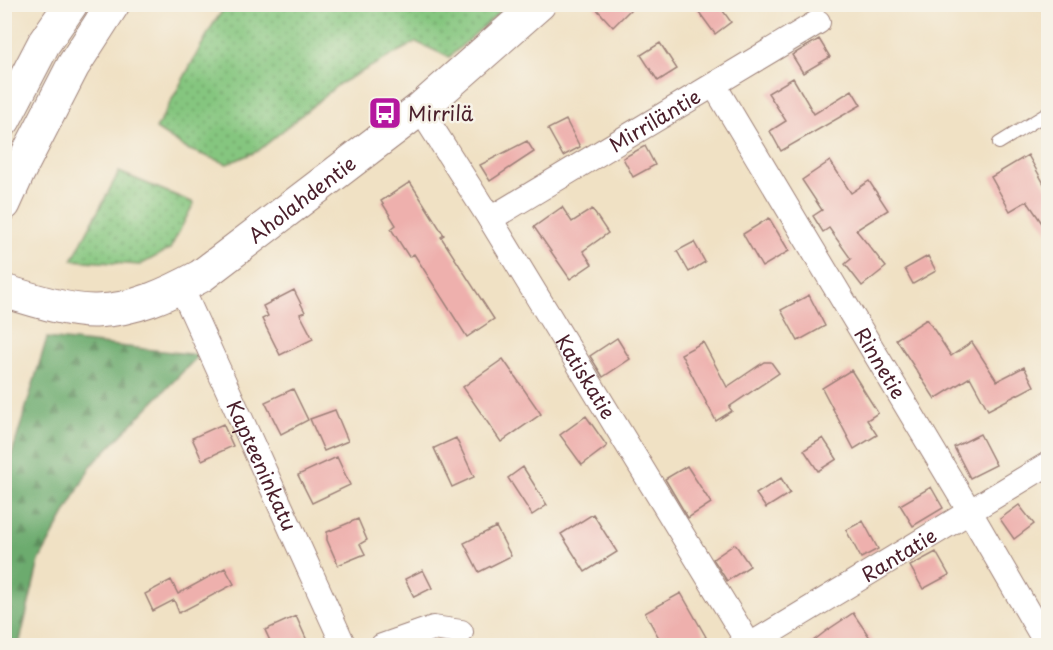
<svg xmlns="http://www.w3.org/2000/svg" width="1053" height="650" viewBox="0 0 1053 650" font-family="'Playpen Sans',sans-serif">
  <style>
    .grass { fill: url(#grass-dots); stroke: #687255; stroke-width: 1.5 }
    .forest { fill: url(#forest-firs); stroke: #5b654c; stroke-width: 1.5 }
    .building { fill: #eeb0ad }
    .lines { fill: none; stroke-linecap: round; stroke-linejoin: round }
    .lane-casing { stroke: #9d8078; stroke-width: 14 }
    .street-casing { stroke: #9d8078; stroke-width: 26 }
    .secondary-casing { stroke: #9d8078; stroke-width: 35 }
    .highway-casing { stroke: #9d8078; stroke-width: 35 }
    .lane { stroke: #fff; stroke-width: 12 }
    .street { stroke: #fff; stroke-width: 24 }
    .secondary { stroke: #fff; stroke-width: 33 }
    .highway { stroke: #fff; stroke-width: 33 }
    .labels { text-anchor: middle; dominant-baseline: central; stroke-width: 5; stroke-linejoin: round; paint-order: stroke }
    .poi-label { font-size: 20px; fill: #4a1f2b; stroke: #f7f3e8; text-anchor: start }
    .street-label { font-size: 20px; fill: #4a1f2b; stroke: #f7f3e8 }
  </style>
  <defs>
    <pattern id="grass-dots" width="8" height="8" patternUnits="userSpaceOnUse" patternTransform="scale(1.5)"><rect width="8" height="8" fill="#85c67f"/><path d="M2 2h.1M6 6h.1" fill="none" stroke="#6fa068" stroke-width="1.8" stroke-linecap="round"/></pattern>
    <pattern id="forest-firs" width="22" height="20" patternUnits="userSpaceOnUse" patternTransform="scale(1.5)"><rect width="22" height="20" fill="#6cab6e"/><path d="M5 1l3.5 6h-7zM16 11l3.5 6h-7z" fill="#5b8b5b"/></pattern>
  </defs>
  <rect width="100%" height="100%" fill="#f7f3e8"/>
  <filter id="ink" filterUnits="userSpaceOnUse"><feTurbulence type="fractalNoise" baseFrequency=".0167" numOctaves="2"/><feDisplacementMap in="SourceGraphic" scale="12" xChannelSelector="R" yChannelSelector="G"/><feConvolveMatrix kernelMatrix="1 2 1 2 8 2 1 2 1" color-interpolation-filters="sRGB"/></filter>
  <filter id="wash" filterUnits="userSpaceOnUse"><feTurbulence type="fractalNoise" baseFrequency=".008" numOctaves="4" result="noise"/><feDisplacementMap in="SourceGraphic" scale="24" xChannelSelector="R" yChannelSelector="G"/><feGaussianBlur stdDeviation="1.35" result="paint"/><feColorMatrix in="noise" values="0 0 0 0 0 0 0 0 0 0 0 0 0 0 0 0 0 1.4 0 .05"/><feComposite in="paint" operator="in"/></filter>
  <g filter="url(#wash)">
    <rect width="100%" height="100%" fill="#f0e1c4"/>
    <path class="grass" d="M 227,4 L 508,4 L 508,5 L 449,57 L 416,42 L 339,84 L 258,151 L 227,164 L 187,149 L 156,129 L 212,26 Z
      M 119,172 L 194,203 L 170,249 L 140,265 L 72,260 Z"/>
    <path class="forest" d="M 47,338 L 199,355 L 91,466 L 39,561 L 19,645 L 5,646 L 5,477 Z"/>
    <g id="blocks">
      <path class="building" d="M 592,4 L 636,4 L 613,27 Z
        M 693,4 L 718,4 L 731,22 L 715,34 Z
        M 819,39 L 830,57 L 803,73 L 792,55 Z
        M 660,43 L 677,69 L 658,81 L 641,55 Z
        M 793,78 L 814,114 L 852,90 L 861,105 L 781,151 L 770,131 L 786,121 L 768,93 Z
        M 566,120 L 580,147 L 563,156 L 548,129 Z
        M 527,141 L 534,152 L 490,181 L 480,165 Z
        M 645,146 L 655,165 L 633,177 L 623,158 Z
        M 1028,155 L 1048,191 L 1048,232 L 1027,201 L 1010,211 L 991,177 Z
        M 830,161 L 851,193 L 869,181 L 888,210 L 856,230 L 886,267 L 862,286 L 845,264 L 851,259 L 829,228 L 823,232 L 813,216 L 822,210 L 802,180 Z
        M 410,182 L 444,235 L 441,237 L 494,319 L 467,337 L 414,254 L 409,257 L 391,229 L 396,225 L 381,201 Z
        M 562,207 L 572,222 L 592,209 L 608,233 L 583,251 L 592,264 L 570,279 L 534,227 Z
        M 769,218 L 789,251 L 762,267 L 743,234 Z
        M 694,242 L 705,262 L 689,272 L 677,251 Z
        M 928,256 L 936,271 L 913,284 L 905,269 Z
        M 294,290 L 305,312 L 300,314 L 313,339 L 280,355 L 262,319 L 268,316 L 263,306 Z
        M 809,295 L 825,326 L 798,341 L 781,310 Z
        M 927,319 L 951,356 L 972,342 L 997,381 L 1024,367 L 1034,386 L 988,410 L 970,377 L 935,399 L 896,339 Z
        M 617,338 L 630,359 L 603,377 L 590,356 Z
        M 703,342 L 727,387 L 764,362 L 771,362 L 779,373 L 729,407 L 732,411 L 716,421 L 681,354 Z
        M 503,359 L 541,414 L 501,442 L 463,387 Z
        M 851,370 L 878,413 L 867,420 L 877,435 L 854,449 L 822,388 Z
        M 293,389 L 308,420 L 281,434 L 265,402 Z
        M 335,410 L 348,441 L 324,451 L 310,419 Z
        M 586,416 L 607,446 L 582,465 L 560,435 Z
        M 223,424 L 233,446 L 202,460 L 192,438 Z
        M 980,434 L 996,465 L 970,478 L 954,447 Z
        M 456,438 L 474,477 L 452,487 L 434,448 Z
        M 823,438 L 837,459 L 818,471 L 804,450 Z
        M 337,457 L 350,485 L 312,503 L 298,475 Z
        M 687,466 L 711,503 L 688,518 L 665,479 Z
        M 523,467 L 547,505 L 532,515 L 508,478 Z
        M 781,478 L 790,493 L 766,508 L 756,494 Z
        M 931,487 L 943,508 L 913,526 L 900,505 Z
        M 1019,505 L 1034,524 L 1014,539 L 1000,519 Z
        M 593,514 L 617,552 L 585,572 L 561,534 Z
        M 358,519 L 367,540 L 360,544 L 365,554 L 338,565 L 327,540 L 327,532 Z
        M 863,521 L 878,549 L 861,558 L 846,530 Z
        M 496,527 L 511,556 L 479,572 L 464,543 Z
        M 735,544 L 750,566 L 727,581 L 713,559 Z
        M 936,552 L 949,575 L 923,589 L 910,566 Z
        M 225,568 L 234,584 L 179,613 L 174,600 L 153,611 L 145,594 L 171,580 L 178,594 Z
        M 423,570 L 432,588 L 414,597 L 405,579 Z
        M 681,593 L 706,637 L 691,645 L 663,645 L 645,613 Z
        M 853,613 L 875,645 L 808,645 L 826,631 Z
        M 296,616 L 309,645 L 272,645 L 265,630 Z"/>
    </g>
  </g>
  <g filter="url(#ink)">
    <use href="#blocks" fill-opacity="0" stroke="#9d8078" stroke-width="1.5"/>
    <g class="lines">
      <defs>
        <path id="lane" d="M 999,143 L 1048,113"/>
        <g id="street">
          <path id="s1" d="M 714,85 L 970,512 L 1046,643"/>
          <path id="s2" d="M 420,109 L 490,219 L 750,646"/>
          <path id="s3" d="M 490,219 L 818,22"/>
          <path id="s4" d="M 181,287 L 344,646"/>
          <path id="s5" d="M 750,645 L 1048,464"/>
          <path d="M 382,646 L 433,628 L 461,632"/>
        </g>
        <g id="secondary">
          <path id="s6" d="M 4,291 C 30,299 70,312 96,311 C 134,310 168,294 201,276 L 420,109 L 539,4"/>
        </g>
        <path id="highway" d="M 4,120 L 44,43 L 71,4
          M 4,204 L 18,173 L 73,66 L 113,4"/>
      </defs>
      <use href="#lane" class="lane-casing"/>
      <use href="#street" class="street-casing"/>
      <use href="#secondary" class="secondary-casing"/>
      <use href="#highway" class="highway-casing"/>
      <use href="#lane" class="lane"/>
      <use href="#street" class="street"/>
      <use href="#secondary" class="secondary"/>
      <use href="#highway" class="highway"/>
    </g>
  </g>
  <defs>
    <symbol id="bus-square" viewBox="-11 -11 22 22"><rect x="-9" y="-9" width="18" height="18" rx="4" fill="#b5179e" stroke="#f7f3e8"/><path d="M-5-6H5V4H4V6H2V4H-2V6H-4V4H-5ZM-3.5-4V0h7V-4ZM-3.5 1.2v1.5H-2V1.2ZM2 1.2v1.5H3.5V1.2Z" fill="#fff"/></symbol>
  </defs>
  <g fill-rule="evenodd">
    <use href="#bus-square" x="366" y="94" width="38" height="38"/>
  </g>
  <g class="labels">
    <g class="poi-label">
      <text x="408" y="113">Mirrilä</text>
    </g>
    <g class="street-label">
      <text stroke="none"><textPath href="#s3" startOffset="192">Mirriläntie</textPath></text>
      <text stroke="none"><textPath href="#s6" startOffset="333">Aholahdentie</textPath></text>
      <text stroke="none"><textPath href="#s1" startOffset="324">Rinnetie</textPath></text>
      <text stroke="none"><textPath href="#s2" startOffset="315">Katiskatie</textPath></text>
      <text stroke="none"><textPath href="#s4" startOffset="196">Kapteeninkatu</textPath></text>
      <text stroke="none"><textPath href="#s5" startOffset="174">Rantatie</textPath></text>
    </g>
  </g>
  <rect width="1053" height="650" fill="none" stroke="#f7f3e8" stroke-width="24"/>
</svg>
